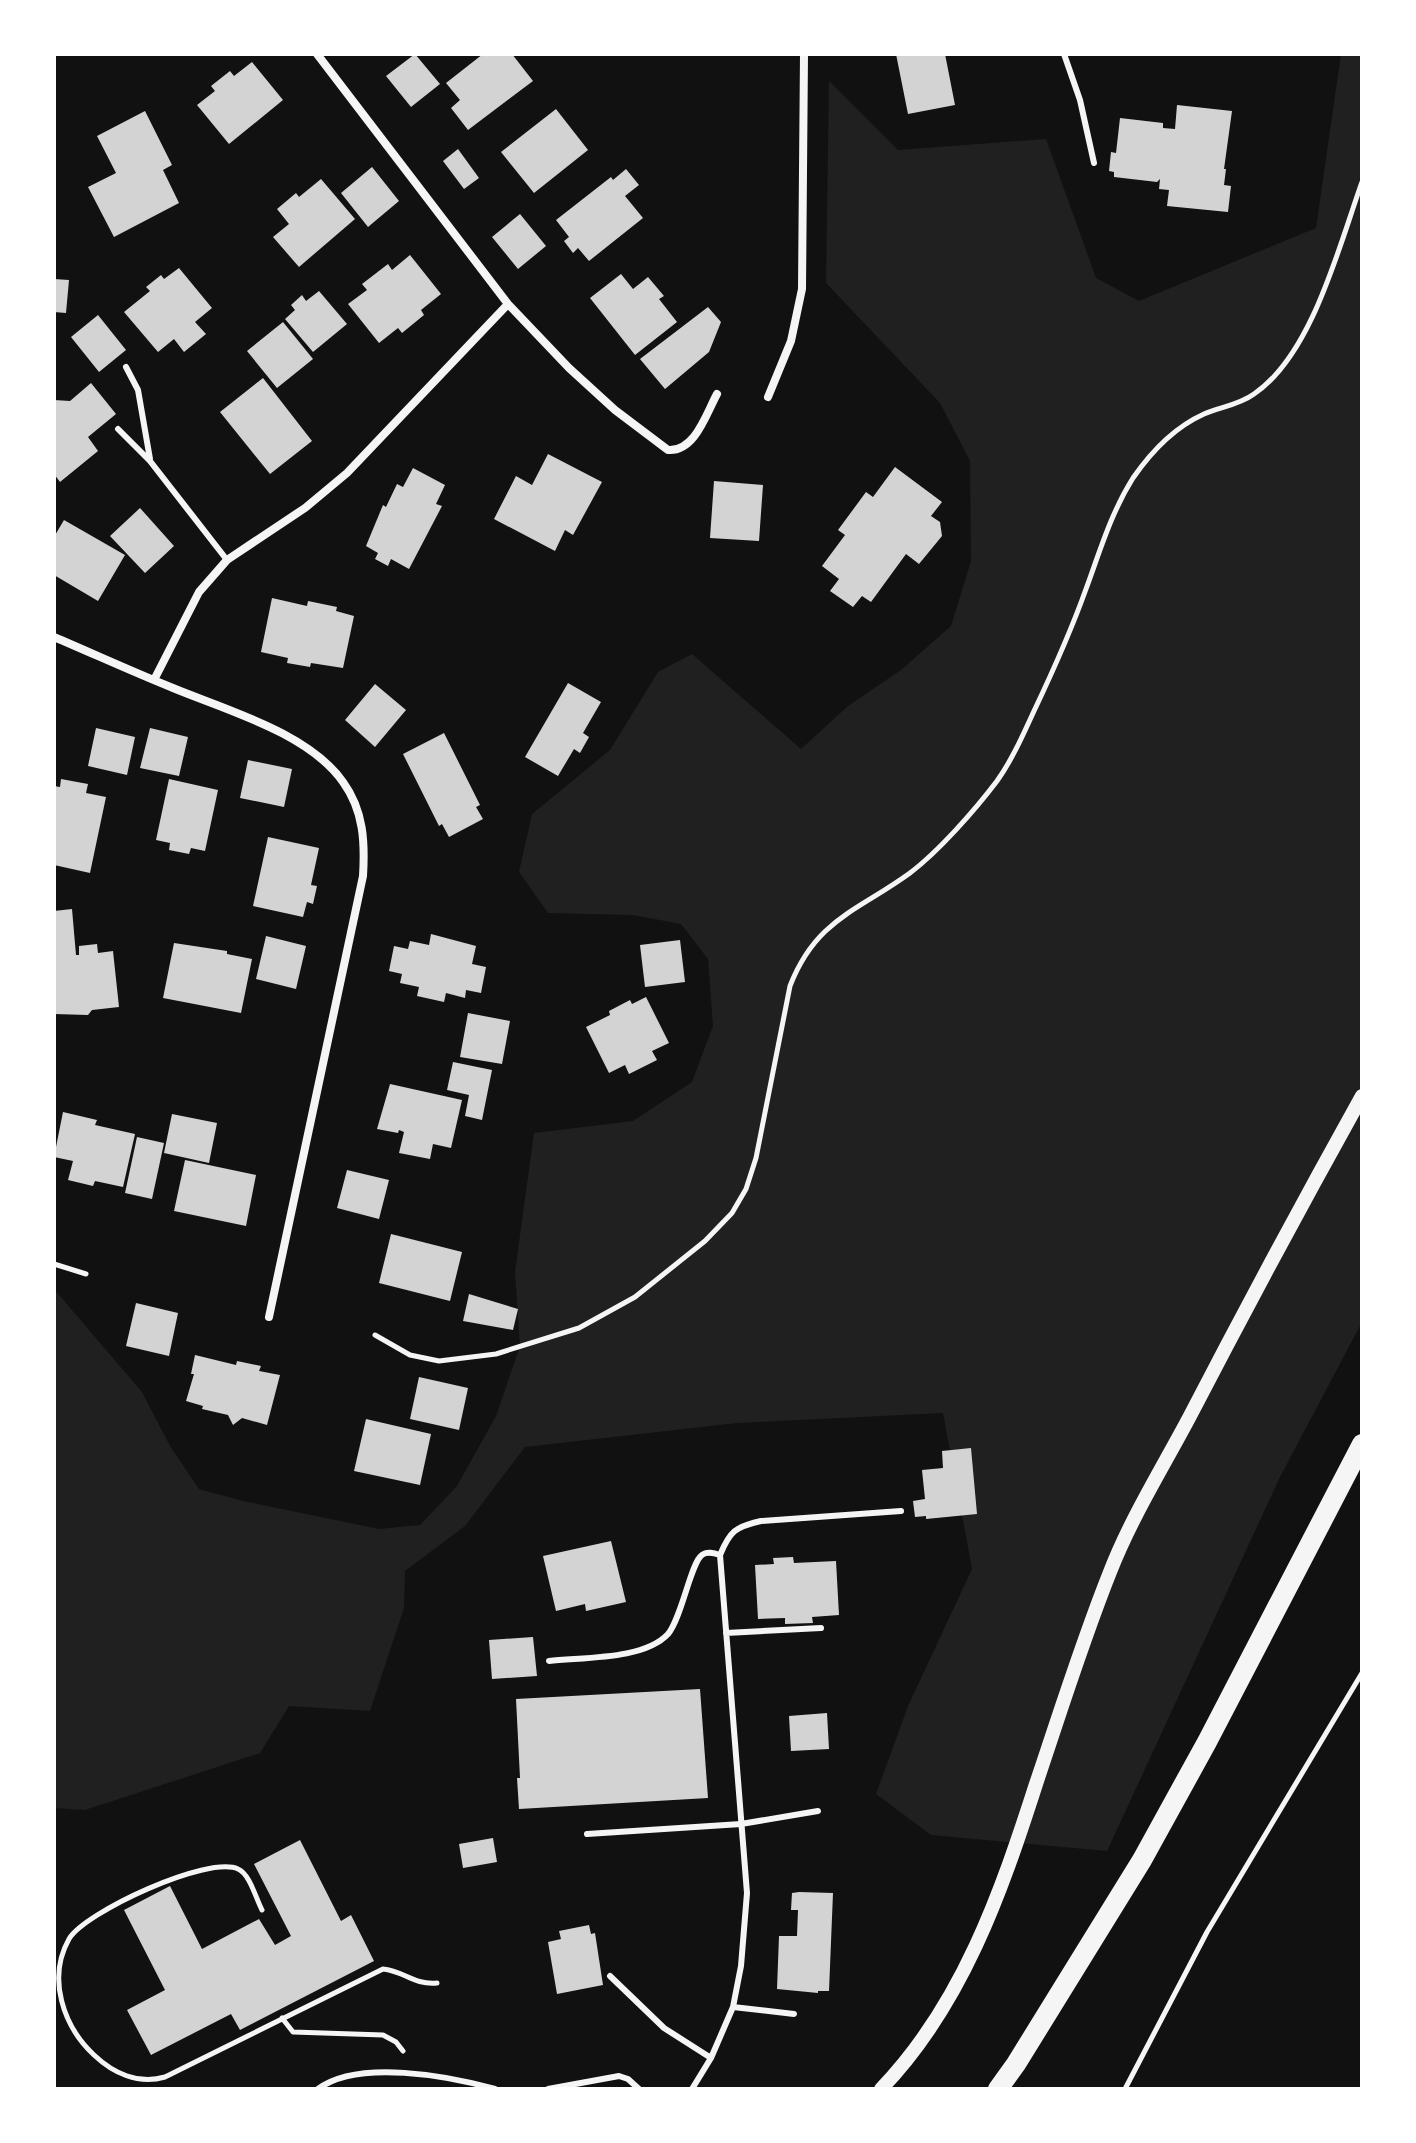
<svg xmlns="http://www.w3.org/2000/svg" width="1416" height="2143" viewBox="0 0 1416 2143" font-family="'Titillium Web',sans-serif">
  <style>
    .green { fill: #202020 }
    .building { fill: #d3d3d3 }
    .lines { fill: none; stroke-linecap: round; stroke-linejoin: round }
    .path { stroke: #f5f5f5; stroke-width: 5 }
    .service { stroke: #f5f5f5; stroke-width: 6 }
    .minor { stroke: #f5f5f5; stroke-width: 8 }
    .tertiary { stroke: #f5f5f5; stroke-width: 14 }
    .primary { stroke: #f5f5f5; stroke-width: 20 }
  </style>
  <rect width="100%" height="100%" fill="#111"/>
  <path class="green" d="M 1341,54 L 1362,54 L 1362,1322 L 1280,1477 L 1107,1851 L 931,1835 L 876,1794 L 908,1706 L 972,1569 L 943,1413 L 737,1423 L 525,1447 L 465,1526 L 405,1571 L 404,1608 L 370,1711 L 289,1706 L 260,1753 L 85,1810 L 54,1808 L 54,1289 L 142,1392 L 170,1446 L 199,1489 L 243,1501 L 379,1529 L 420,1525 L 457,1486 L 496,1416 L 520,1346 L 515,1272 L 534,1133 L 633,1121 L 692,1082 L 713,1026 L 708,959 L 681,924 L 633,915 L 548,913 L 519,872 L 532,814 L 610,750 L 658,672 L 692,654 L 801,749 L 848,706 L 901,670 L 951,626 L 971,561 L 970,461 L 940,403 L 826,283 L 829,81 L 898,150 L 1046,139 L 1096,278 L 1139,301 L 1316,228 Z"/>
  <path class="building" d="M 415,54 L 440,84 L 411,107 L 386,76 Z
    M 483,54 L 512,54 L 533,81 L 468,130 L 451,108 L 460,100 L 446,83 Z
    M 896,54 L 945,54 L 955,105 L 908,114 Z
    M 252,62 L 283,100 L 229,144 L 197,105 L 215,91 L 211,86 L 230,71 L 234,76 Z
    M 1177,105 L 1232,111 L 1224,169 L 1226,169 L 1224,185 L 1231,186 L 1228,212 L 1167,206 L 1169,190 L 1159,189 L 1160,179 L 1157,182 L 1114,177 L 1114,172 L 1109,171 L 1111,152 L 1116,153 L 1120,118 L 1163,123 L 1163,128 L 1175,129 Z
    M 556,109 L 588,150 L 534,193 L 501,152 Z
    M 145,111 L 172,165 L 163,170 L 179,203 L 114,237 L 88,187 L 116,173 L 97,136 Z
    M 458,149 L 479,178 L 464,189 L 443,161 Z
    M 372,167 L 399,201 L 368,227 L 341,193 Z
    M 626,169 L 639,185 L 625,196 L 643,218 L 589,261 L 578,248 L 573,253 L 564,241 L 569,237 L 556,220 L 611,177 L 613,180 Z
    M 321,179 L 355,219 L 299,267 L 273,237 L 289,224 L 277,209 L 296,193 L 299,197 Z
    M 520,214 L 546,246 L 518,269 L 492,237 Z
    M 410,255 L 441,294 L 421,310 L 424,315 L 402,333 L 398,328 L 379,343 L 348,304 L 367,290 L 362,284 L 388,264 L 392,270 Z
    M 179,268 L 212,308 L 195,322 L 206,334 L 184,352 L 174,339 L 158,352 L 124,312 L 150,291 L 146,287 L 161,275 L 164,279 Z
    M 621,274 L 633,289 L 648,277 L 664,296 L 659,299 L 677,322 L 635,355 L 590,298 Z
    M 54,279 L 69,280 L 66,313 L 54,312 Z
    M 319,291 L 347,324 L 313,352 L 285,319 L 295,310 L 291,305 L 302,295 L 306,301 Z
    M 708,307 L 721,322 L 709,352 L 665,389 L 640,359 Z
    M 98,315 L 126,350 L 99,372 L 71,337 Z
    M 283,322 L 313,359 L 277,388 L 247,351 Z
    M 263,378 L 312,441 L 270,474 L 220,412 Z
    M 91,383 L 116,414 L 88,437 L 98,451 L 60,482 L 54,474 L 54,400 L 70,401 Z
    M 548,454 L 602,482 L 573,535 L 565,530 L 555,551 L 494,519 L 516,476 L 532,485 Z
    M 895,467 L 942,502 L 931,516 L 940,522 L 942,536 L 919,564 L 906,554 L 871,602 L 862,596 L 853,607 L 830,591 L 839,579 L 822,566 L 845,535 L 838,530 L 866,492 L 873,497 Z
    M 413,468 L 445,485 L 436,504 L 442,506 L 409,569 L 391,559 L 388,566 L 375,559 L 378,553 L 366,546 L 383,505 L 386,507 L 397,484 L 403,487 Z
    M 714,481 L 763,485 L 759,541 L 710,538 Z
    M 140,508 L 174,546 L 145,573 L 110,536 Z
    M 64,520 L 125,555 L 98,601 L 54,575 L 54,537 Z
    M 272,598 L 307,606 L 308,601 L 337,607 L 336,611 L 354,616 L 343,668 L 311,663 L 310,667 L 287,663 L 288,658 L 261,652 Z
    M 568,683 L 601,702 L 583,733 L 589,737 L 580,753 L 574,749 L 558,776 L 525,757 Z
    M 375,684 L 406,710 L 375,747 L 345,720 Z
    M 96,728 L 135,737 L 127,775 L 88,766 Z
    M 150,728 L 188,737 L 179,776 L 140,768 Z
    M 444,733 L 480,805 L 476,807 L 483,819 L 449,837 L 442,824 L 439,826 L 403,754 Z
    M 248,760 L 292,769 L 284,807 L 240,798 Z
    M 61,779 L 88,784 L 86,793 L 106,797 L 90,873 L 54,865 L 54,786 L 60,787 Z
    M 169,779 L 218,790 L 205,851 L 191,848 L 189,854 L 169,850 L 170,843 L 156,840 Z
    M 268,837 L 319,848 L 311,885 L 317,886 L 313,904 L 307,902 L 303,917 L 253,906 Z
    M 72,909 L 76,955 L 79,955 L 79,946 L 97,944 L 98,953 L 113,951 L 119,1007 L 92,1010 L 88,1015 L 54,1014 L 54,911 Z
    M 431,934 L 476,946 L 472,964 L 486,967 L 481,993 L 466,990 L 465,998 L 446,993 L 444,1002 L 417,996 L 419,987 L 400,983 L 402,974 L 389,971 L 394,946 L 408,949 L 410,941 L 429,945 Z
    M 266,936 L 306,946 L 296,989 L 256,979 Z
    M 680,940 L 685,982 L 645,987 L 640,945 Z
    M 174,943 L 227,951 L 227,954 L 252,959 L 241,1013 L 163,998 Z
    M 646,997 L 669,1043 L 652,1051 L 657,1060 L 629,1074 L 625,1065 L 609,1073 L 586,1027 L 610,1015 L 609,1011 L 630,1000 L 632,1004 Z
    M 468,1013 L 510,1021 L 502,1064 L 460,1057 Z
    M 453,1062 L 492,1070 L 482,1120 L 465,1116 L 469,1095 L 447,1090 Z
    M 390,1084 L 462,1100 L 451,1148 L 433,1144 L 430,1159 L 399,1153 L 404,1132 L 399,1130 L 398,1133 L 377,1129 Z
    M 63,1112 L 97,1120 L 95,1125 L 135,1134 L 123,1187 L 95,1181 L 93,1186 L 68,1180 L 73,1161 L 54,1157 Z
    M 172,1114 L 217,1123 L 209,1163 L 164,1153 Z
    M 137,1137 L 164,1143 L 152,1199 L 125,1193 Z
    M 185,1160 L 256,1175 L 246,1226 L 174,1211 Z
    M 347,1170 L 389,1180 L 379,1219 L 337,1208 Z
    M 391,1234 L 462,1252 L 450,1301 L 379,1283 Z
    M 469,1294 L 518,1309 L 513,1330 L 463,1321 Z
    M 136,1303 L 178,1313 L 169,1356 L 126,1346 Z
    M 195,1355 L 236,1365 L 237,1361 L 261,1366 L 259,1371 L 280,1375 L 267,1425 L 242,1418 L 233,1425 L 228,1415 L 202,1409 L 203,1406 L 186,1401 L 194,1374 L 191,1374 Z
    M 419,1377 L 468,1388 L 459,1430 L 410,1419 Z
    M 366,1419 L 431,1434 L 420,1485 L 354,1471 Z
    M 971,1448 L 977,1514 L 926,1519 L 926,1516 L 915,1517 L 913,1501 L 925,1499 L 922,1470 L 943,1468 L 942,1451 Z
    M 611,1541 L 626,1602 L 586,1611 L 585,1604 L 556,1611 L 543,1556 Z
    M 793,1557 L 794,1563 L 836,1561 L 839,1615 L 812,1617 L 813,1623 L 785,1624 L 785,1618 L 758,1619 L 755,1565 L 774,1564 L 773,1558 Z
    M 533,1637 L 537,1676 L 492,1679 L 489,1640 Z
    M 700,1689 L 708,1798 L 519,1809 L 517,1778 L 520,1778 L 516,1699 Z
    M 827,1713 L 829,1749 L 791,1751 L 789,1716 Z
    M 493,1838 L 497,1862 L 463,1868 L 459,1844 Z
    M 300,1840 L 341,1921 L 351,1915 L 374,1961 L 240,2030 L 231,2014 L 151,2055 L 127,2010 L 165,1990 L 124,1910 L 170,1886 L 202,1949 L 259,1919 L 275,1945 L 291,1936 L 254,1864 Z
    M 799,1892 L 833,1893 L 829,1991 L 818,1991 L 818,1993 L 777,1989 L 779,1936 L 797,1936 L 798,1910 L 791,1910 L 792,1893 Z
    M 589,1925 L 591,1934 L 595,1933 L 603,1985 L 557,1994 L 548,1942 L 561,1939 L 559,1931 Z"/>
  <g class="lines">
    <path class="path" d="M 54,1264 L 86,1274
      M 375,1335 L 410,1355 L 439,1361 L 496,1354 L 579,1328 L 635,1297 L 705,1241 L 732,1213 L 746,1189 L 756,1158 L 790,986 C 816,919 858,911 910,873 C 939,851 975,810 997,781 C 1012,760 1023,735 1034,711 C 1053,671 1071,631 1086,589 C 1100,551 1111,513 1133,478 C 1151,452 1175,427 1204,414 C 1220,407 1239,405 1254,394 C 1312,355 1339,246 1362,182
      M 262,1910 C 256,1899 250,1874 238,1869 C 208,1855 85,1912 69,1939 C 47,1978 63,2026 94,2055 C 113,2073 138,2085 165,2077 L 383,1969 C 404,1971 413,1985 437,1983
      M 282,2018 L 293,2032 L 383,2035 L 396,2042 L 403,2051
      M 1125,2089 L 1207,1932 L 1362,1673"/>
    <path class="service" d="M 1064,54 L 1080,100 L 1094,163
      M 126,367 L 138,390 L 150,459
      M 118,429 L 150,461 L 227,560
      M 726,1633 L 821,1628
      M 549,1661 C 583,1657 644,1660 668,1634 C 682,1617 691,1562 702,1555 C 707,1551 714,1553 720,1555
      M 587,1834 L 741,1824 L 818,1811
      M 610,1976 L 664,2028 L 711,2058
      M 733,2007 L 794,2014
      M 318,2089 C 358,2059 449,2076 495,2089
      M 548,2089 L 619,2076 L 628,2079 L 639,2089
      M 692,2089 L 711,2058 L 733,2007 L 741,1966 L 747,1893 L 720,1555 C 730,1531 735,1527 761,1521 L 901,1511"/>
    <path class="minor" d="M 317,54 L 508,304 L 569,368 L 615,410 L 668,450 C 695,452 706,414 717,394
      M 768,397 L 791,341 L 802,289 L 804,54
      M 54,637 C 94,654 133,672 173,688 C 226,710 309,733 343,782 C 364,811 365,843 363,876 L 269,1317
      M 154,680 L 199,592 L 227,560 L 305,508 L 347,473 L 508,304"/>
    <path class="tertiary" d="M 881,2089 C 962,2005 1001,1893 1036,1784 C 1060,1713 1082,1642 1110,1572 C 1131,1518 1163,1467 1190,1416 C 1246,1308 1303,1202 1362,1096"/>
    <path class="primary" d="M 998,2089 L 1016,2064 L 1142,1860 L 1207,1742 L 1362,1444"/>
  </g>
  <rect width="1416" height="2143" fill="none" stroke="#ffffff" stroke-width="112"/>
</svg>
